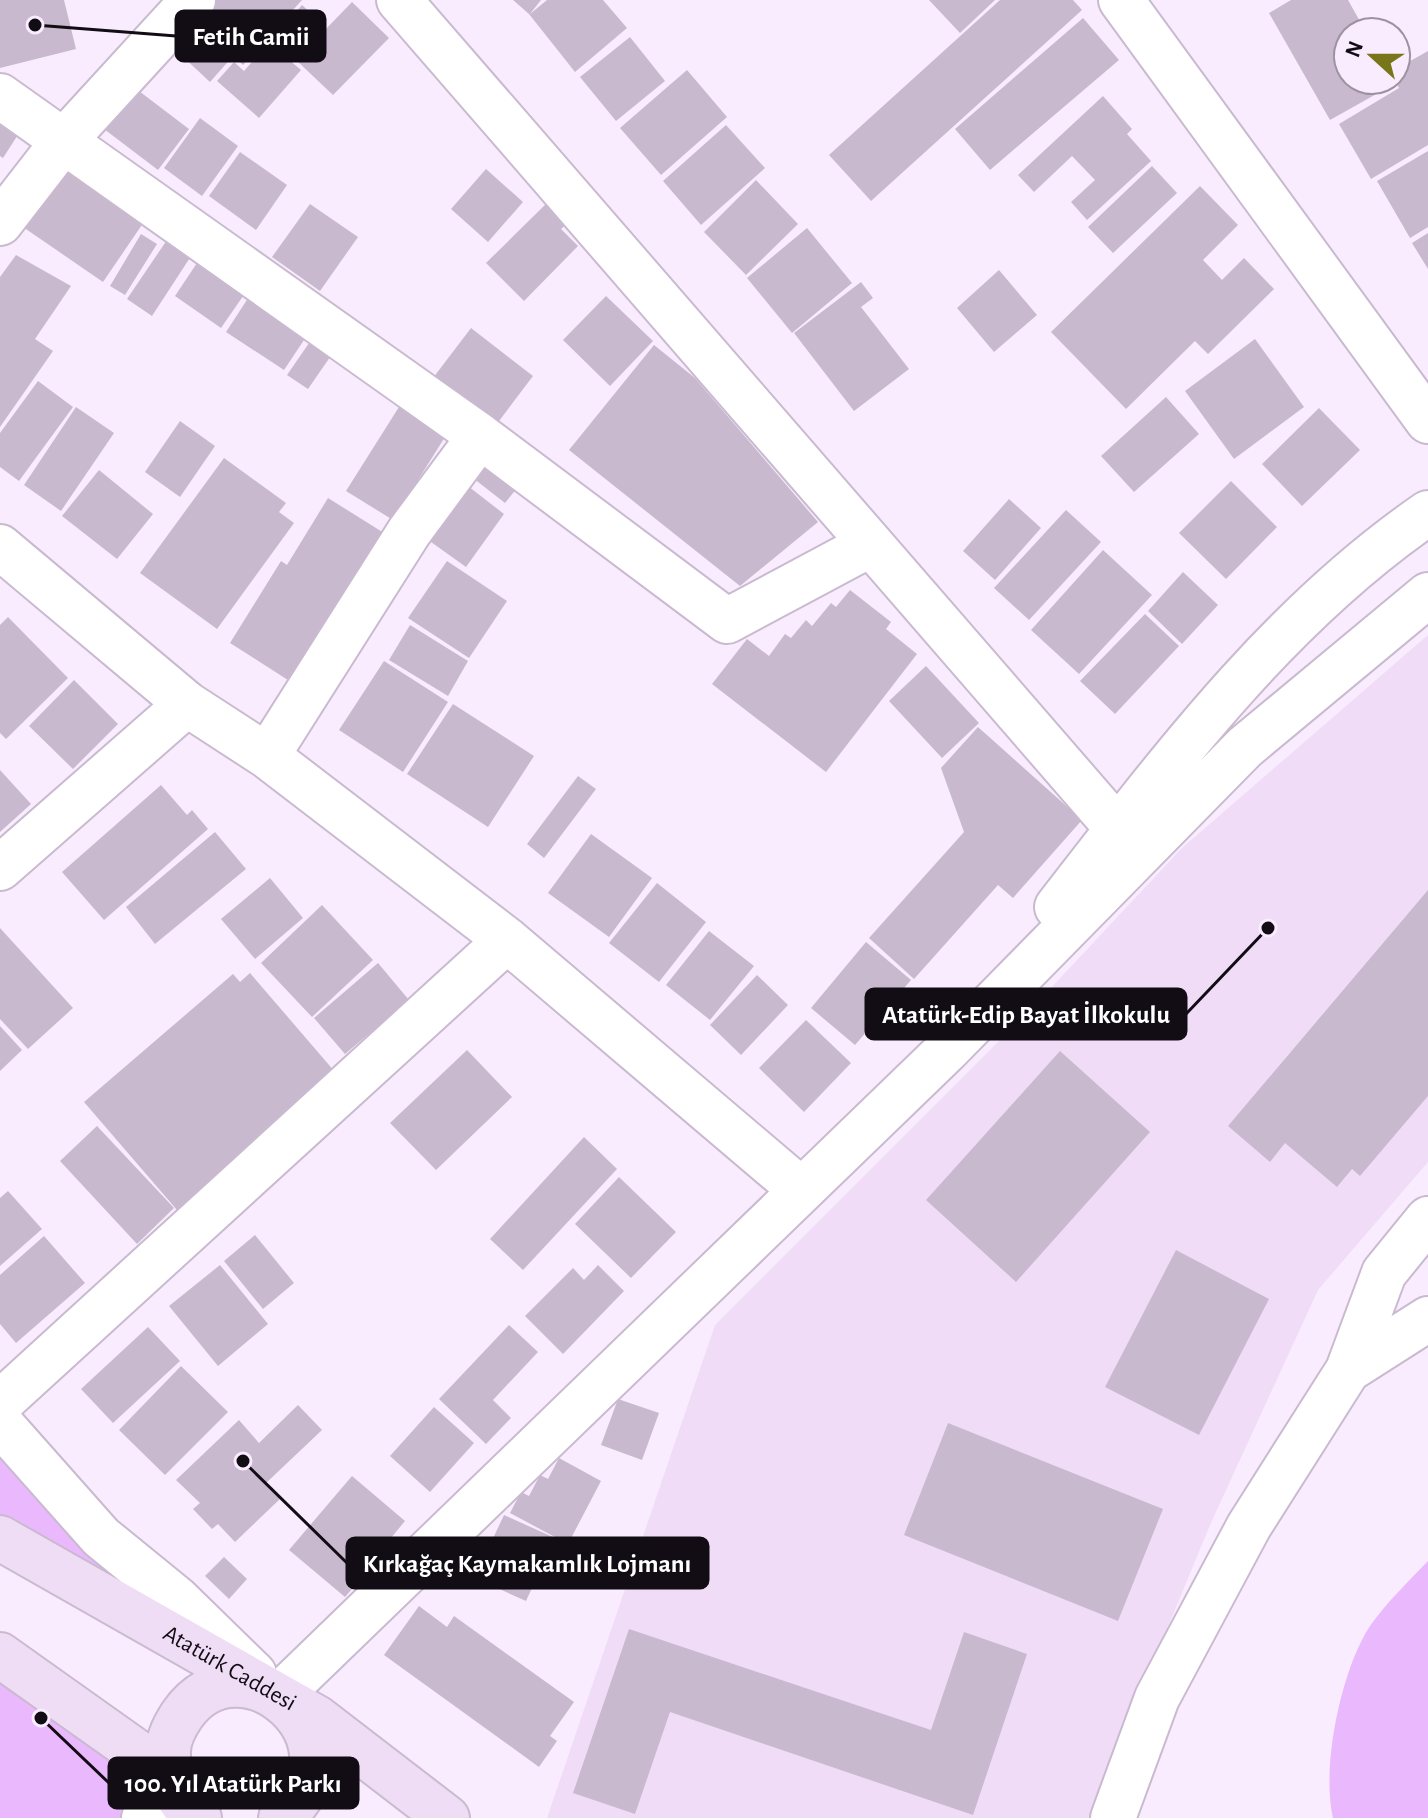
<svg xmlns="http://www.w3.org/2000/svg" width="1428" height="1818" viewBox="0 0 1428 1818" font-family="'Alegreya Sans',sans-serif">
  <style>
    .built { fill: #f1dcf8 }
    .green { fill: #eab8fc }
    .building { fill: #c9b9cf }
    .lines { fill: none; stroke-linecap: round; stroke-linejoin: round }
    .minor-casing { stroke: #cabad0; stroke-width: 48 }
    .tertiary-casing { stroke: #cabad0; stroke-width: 48 }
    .secondary-casing { stroke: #cabad0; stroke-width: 48 }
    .minor { stroke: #fff; stroke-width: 44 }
    .tertiary { stroke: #fff; stroke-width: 44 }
    .secondary { stroke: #efdcf5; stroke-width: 44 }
    .labels { text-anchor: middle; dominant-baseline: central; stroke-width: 7; stroke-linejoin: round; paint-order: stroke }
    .street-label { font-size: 24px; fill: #120c14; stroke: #f9ecfe }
    .leader { fill: none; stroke: #120c14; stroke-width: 3 }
    .callout-dot { fill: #120c14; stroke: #f9ecfe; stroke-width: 3 }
    .callout { fill: #120c14; stroke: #120c14; stroke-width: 3 }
    .callout-label { font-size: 26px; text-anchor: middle; font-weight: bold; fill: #fff }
  </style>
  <rect width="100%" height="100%" fill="#f9ecfe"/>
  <path class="built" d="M 1428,635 L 1428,1162 L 1318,1290 L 1210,1525 L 1089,1818 L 547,1818 L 715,1325 L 1033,1007 L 1182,848 Z"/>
  <path class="green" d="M 0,1423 L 278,1697 L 0,1538 Z
    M 1428,1561 L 1428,1818 L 1333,1818 C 1321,1767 1341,1670 1370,1626 C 1386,1603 1409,1581 1428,1561 Z
    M 0,1659 L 165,1776 L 140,1818 L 0,1818 Z"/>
  <path class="building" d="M 0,0 L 64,0 L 76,49 L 0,68 Z
    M 201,0 L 302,0 L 243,65 L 233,56 L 210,82 L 165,40 Z
    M 513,0 L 541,0 L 530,14 L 547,0 L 603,0 L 627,28 L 575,72 L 529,14 Z
    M 929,0 L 995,0 L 960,33 Z
    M 1000,0 L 1073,0 L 1082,10 L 871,201 L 829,155 Z
    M 1291,0 L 1348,0 L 1366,32 L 1348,32 L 1348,80 L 1396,80 L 1396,69 L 1428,51 L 1428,145 L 1371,179 L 1339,124 L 1399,88 L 1396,83 L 1330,120 L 1269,13 Z
    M 352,2 L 389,38 L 333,95 L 296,60 Z
    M 302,5 L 320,21 L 287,58 L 301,70 L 259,118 L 217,81 L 234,62 L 244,71 Z
    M 1083,18 L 1119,60 L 990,170 L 955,129 Z
    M 630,37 L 665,81 L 616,121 L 580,77 Z
    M 687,70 L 727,117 L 661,175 L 620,128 Z
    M 135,88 L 189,129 L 158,170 L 104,129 Z
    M 1103,96 L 1132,129 L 1127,134 L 1151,161 L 1087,220 L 1071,202 L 1095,180 L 1072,156 L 1034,192 L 1018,175 Z
    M 0,116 L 21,130 L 3,158 L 0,156 Z
    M 200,118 L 238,146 L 202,196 L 164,168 Z
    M 726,125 L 765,168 L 701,225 L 663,181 Z
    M 1428,151 L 1428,227 L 1410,238 L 1377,181 Z
    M 240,152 L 287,185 L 256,230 L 209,196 Z
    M 68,161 L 148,216 L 103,282 L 23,227 Z
    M 1152,166 L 1177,193 L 1113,253 L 1088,227 Z
    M 486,169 L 523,202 L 488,242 L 451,209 Z
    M 756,180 L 798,224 L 746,275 L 704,232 Z
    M 1200,186 L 1238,225 L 1203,260 L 1222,280 L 1244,258 L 1274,289 L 1208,354 L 1195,341 L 1126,409 L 1051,332 Z
    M 549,201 L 569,222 L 561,229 L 578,246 L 524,301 L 486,263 Z
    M 310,204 L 358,237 L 320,291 L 272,257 Z
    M 807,228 L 852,283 L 792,333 L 747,278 Z
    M 1428,233 L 1428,269 L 1412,243 Z
    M 141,234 L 157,244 L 125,295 L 110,286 Z
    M 171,234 L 195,250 L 152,316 L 127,299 Z
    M 203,254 L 250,286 L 221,328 L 175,296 Z
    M 16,255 L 71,286 L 35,339 L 53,351 L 0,427 L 0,277 Z
    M 999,270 L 1037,315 L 994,352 L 957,308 Z
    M 861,282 L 873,298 L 861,307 L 909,369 L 854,411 L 794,333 Z
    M 254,289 L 312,328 L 284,370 L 226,332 Z
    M 606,296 L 653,341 L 610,386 L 563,340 Z
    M 471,328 L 533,376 L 496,425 L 433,378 Z
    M 316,333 L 337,347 L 308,389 L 287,375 Z
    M 1255,339 L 1304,407 L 1234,459 L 1185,391 Z
    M 654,345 L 695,378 L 818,522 L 740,586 L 569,450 Z
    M 38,381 L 73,407 L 19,481 L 0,467 L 0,433 Z
    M 1166,397 L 1199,434 L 1134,492 L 1101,456 Z
    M 404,399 L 450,429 L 393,520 L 346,491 Z
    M 76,407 L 114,433 L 61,511 L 24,485 Z
    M 1319,408 L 1360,450 L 1302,506 L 1262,464 Z
    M 180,421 L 215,446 L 180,497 L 145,472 Z
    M 224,458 L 286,503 L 279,512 L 294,523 L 217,629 L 140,573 Z
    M 485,464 L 517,488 L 505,503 L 473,478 Z
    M 99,470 L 153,514 L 117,559 L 62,516 Z
    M 1231,481 L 1277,527 L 1226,579 L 1179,533 Z
    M 464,483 L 504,514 L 466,567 L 424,537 Z
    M 328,498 L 384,533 L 291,682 L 230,643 L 281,561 L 287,565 Z
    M 1009,499 L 1041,528 L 995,580 L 963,551 Z
    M 1066,510 L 1101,542 L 1029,620 L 994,588 Z
    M 1103,550 L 1152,595 L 1079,674 L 1031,630 Z
    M 447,561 L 507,601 L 469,658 L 408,618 Z
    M 1183,572 L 1218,605 L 1182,644 L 1148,611 Z
    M 850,590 L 891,622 L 886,629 L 917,654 L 826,772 L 712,684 L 747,639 L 769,656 L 785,634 L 791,638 L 806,620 L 812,626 L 831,603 L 836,607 Z
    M 1145,614 L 1179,646 L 1115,714 L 1080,681 Z
    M 8,617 L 68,678 L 6,739 L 0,733 L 0,625 Z
    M 410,625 L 468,661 L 448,696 L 389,660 Z
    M 384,661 L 448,702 L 403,772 L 339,730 Z
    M 926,666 L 979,723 L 942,758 L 889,701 Z
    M 74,680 L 118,724 L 73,769 L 29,726 Z
    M 453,704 L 534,756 L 488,827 L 407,774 Z
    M 978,727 L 1082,820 L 1013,898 L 998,885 L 914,979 L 869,938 L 964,832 L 941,768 Z
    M 0,770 L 31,804 L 0,832 Z
    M 578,776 L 596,789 L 544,858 L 527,844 Z
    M 161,785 L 187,815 L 192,810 L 208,829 L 104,920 L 62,872 Z
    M 215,832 L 246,869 L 155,944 L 126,907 Z
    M 591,834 L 652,878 L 609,937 L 548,893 Z
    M 270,878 L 303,918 L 255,959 L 221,919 Z
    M 657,883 L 706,922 L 659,982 L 609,943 Z
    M 1428,890 L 1428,1096 L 1360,1176 L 1352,1169 L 1337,1187 L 1285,1143 L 1270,1162 L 1228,1126 Z
    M 322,905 L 373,960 L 312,1017 L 261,963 Z
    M 0,928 L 73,1008 L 28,1049 L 0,1019 Z
    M 709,931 L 754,966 L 710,1020 L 666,985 Z
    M 866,942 L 911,980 L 855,1045 L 811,1008 Z
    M 378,963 L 409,1000 L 345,1054 L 314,1018 Z
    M 250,973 L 335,1072 L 177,1210 L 84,1102 L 233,974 L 240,982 Z
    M 757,975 L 788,1005 L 741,1055 L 710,1025 Z
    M 806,1020 L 851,1063 L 804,1112 L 759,1068 Z
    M 0,1026 L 22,1050 L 0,1071 Z
    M 467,1050 L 512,1097 L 436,1170 L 390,1123 Z
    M 1060,1051 L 1150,1132 L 1016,1282 L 926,1200 Z
    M 97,1126 L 174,1208 L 137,1244 L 60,1161 Z
    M 584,1137 L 617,1169 L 523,1270 L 490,1239 Z
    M 619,1177 L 676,1232 L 631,1278 L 575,1224 Z
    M 8,1191 L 42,1229 L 0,1266 L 0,1198 Z
    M 255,1235 L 294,1283 L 263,1309 L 224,1261 Z
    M 44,1236 L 85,1283 L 16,1343 L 0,1324 L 0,1275 Z
    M 1176,1250 L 1269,1299 L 1199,1435 L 1105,1387 Z
    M 220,1265 L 268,1324 L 218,1366 L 169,1306 Z
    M 598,1265 L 624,1291 L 563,1354 L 525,1316 L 573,1268 L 584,1280 Z
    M 509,1325 L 538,1352 L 493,1400 L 511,1418 L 486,1444 L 439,1399 Z
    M 148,1327 L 180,1361 L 113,1423 L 81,1389 Z
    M 181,1366 L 228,1412 L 165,1475 L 119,1430 Z
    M 618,1399 L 659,1413 L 642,1460 L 601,1445 Z
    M 298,1405 L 322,1430 L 265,1484 L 280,1499 L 235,1542 L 218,1524 L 212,1529 L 193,1509 L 200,1503 L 176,1480 L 239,1420 L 259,1443 Z
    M 434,1407 L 474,1443 L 430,1492 L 390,1456 Z
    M 948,1423 L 1163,1509 L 1118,1621 L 904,1535 Z
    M 559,1458 L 601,1481 L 568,1544 L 510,1513 L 521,1492 L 529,1496 L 540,1475 L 548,1479 Z
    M 352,1476 L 405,1521 L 376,1556 L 384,1563 L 368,1581 L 363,1576 L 345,1597 L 289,1550 Z
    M 504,1515 L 555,1538 L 526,1601 L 461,1572 L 466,1560 L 480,1566 Z
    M 224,1557 L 247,1579 L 229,1599 L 205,1576 Z
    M 419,1606 L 447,1627 L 454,1616 L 574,1702 L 550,1736 L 557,1741 L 539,1767 L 384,1655 Z
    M 629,1629 L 931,1730 L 964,1632 L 1027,1654 L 973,1815 L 670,1712 L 635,1814 L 573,1793 Z"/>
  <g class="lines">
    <defs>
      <path id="minor" d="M 399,0 L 1118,829
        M 0,96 L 480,436 L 727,621 L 871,544
        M 0,223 L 62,143 L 193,0
        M 0,547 L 187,704 L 267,756 L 507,940 L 800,1189
        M 267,756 L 409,532 L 480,436
        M 0,868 L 187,704
        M 0,1403 L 507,940
        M 0,1423 L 101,1537 L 176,1598 L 254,1674"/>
      <path id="tertiary" d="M 1121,0 L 1428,421
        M 1057,907 C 1168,764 1278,616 1428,513
        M 1348,1370 L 1428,1319
        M 278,1697 L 946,1051 L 1245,747 L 1428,595
        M 144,1818 L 169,1775
        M 1113,1818 L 1157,1698 L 1249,1526 L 1348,1370 L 1384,1273 L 1428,1219"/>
      <g id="secondary">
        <path id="s1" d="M 0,1538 L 317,1718 L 447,1818"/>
        <path d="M 0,1655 L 169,1775"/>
        <path d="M 199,1818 C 177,1805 168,1779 168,1755 C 167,1741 174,1727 182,1715 C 241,1630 372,1743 281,1818"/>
      </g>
    </defs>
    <use href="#minor" class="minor-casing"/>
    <use href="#tertiary" class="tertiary-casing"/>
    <use href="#secondary" class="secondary-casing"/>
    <use href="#minor" class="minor"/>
    <use href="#tertiary" class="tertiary"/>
    <use href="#secondary" class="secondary"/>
  </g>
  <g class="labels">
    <g class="street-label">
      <text stroke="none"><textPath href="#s1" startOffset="264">Atatürk Caddesi</textPath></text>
    </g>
  </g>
  <path class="leader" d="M35 25L176 36M1268 928L1186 1014M243 1461L347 1563M41 1718L109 1783"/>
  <g class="callout-dot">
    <circle cx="35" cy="25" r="8"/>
    <circle cx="1268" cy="928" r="8"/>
    <circle cx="243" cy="1461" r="8"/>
    <circle cx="41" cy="1718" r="8"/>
  </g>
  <g class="callout">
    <rect x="176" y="11" width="149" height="50" rx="8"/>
    <rect x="866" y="989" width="320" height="50" rx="8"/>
    <rect x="347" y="1538" width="361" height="50" rx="8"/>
    <rect x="109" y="1758" width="249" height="50" rx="8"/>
  </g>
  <g class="callout-label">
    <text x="251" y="45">Fetih Camii</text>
    <text x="1026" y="1023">Atatürk-Edip Bayat İlkokulu</text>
    <text x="527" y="1572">Kırkağaç Kaymakamlık Lojmanı</text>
    <text x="233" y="1792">100. Yıl Atatürk Parkı</text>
  </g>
  <g transform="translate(1372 56) rotate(291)"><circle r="38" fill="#f9ecfe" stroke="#9d92a0" stroke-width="2"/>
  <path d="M0-6L14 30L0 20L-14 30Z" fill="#797519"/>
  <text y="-12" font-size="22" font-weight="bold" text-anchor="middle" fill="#120c14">N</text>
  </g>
</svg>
